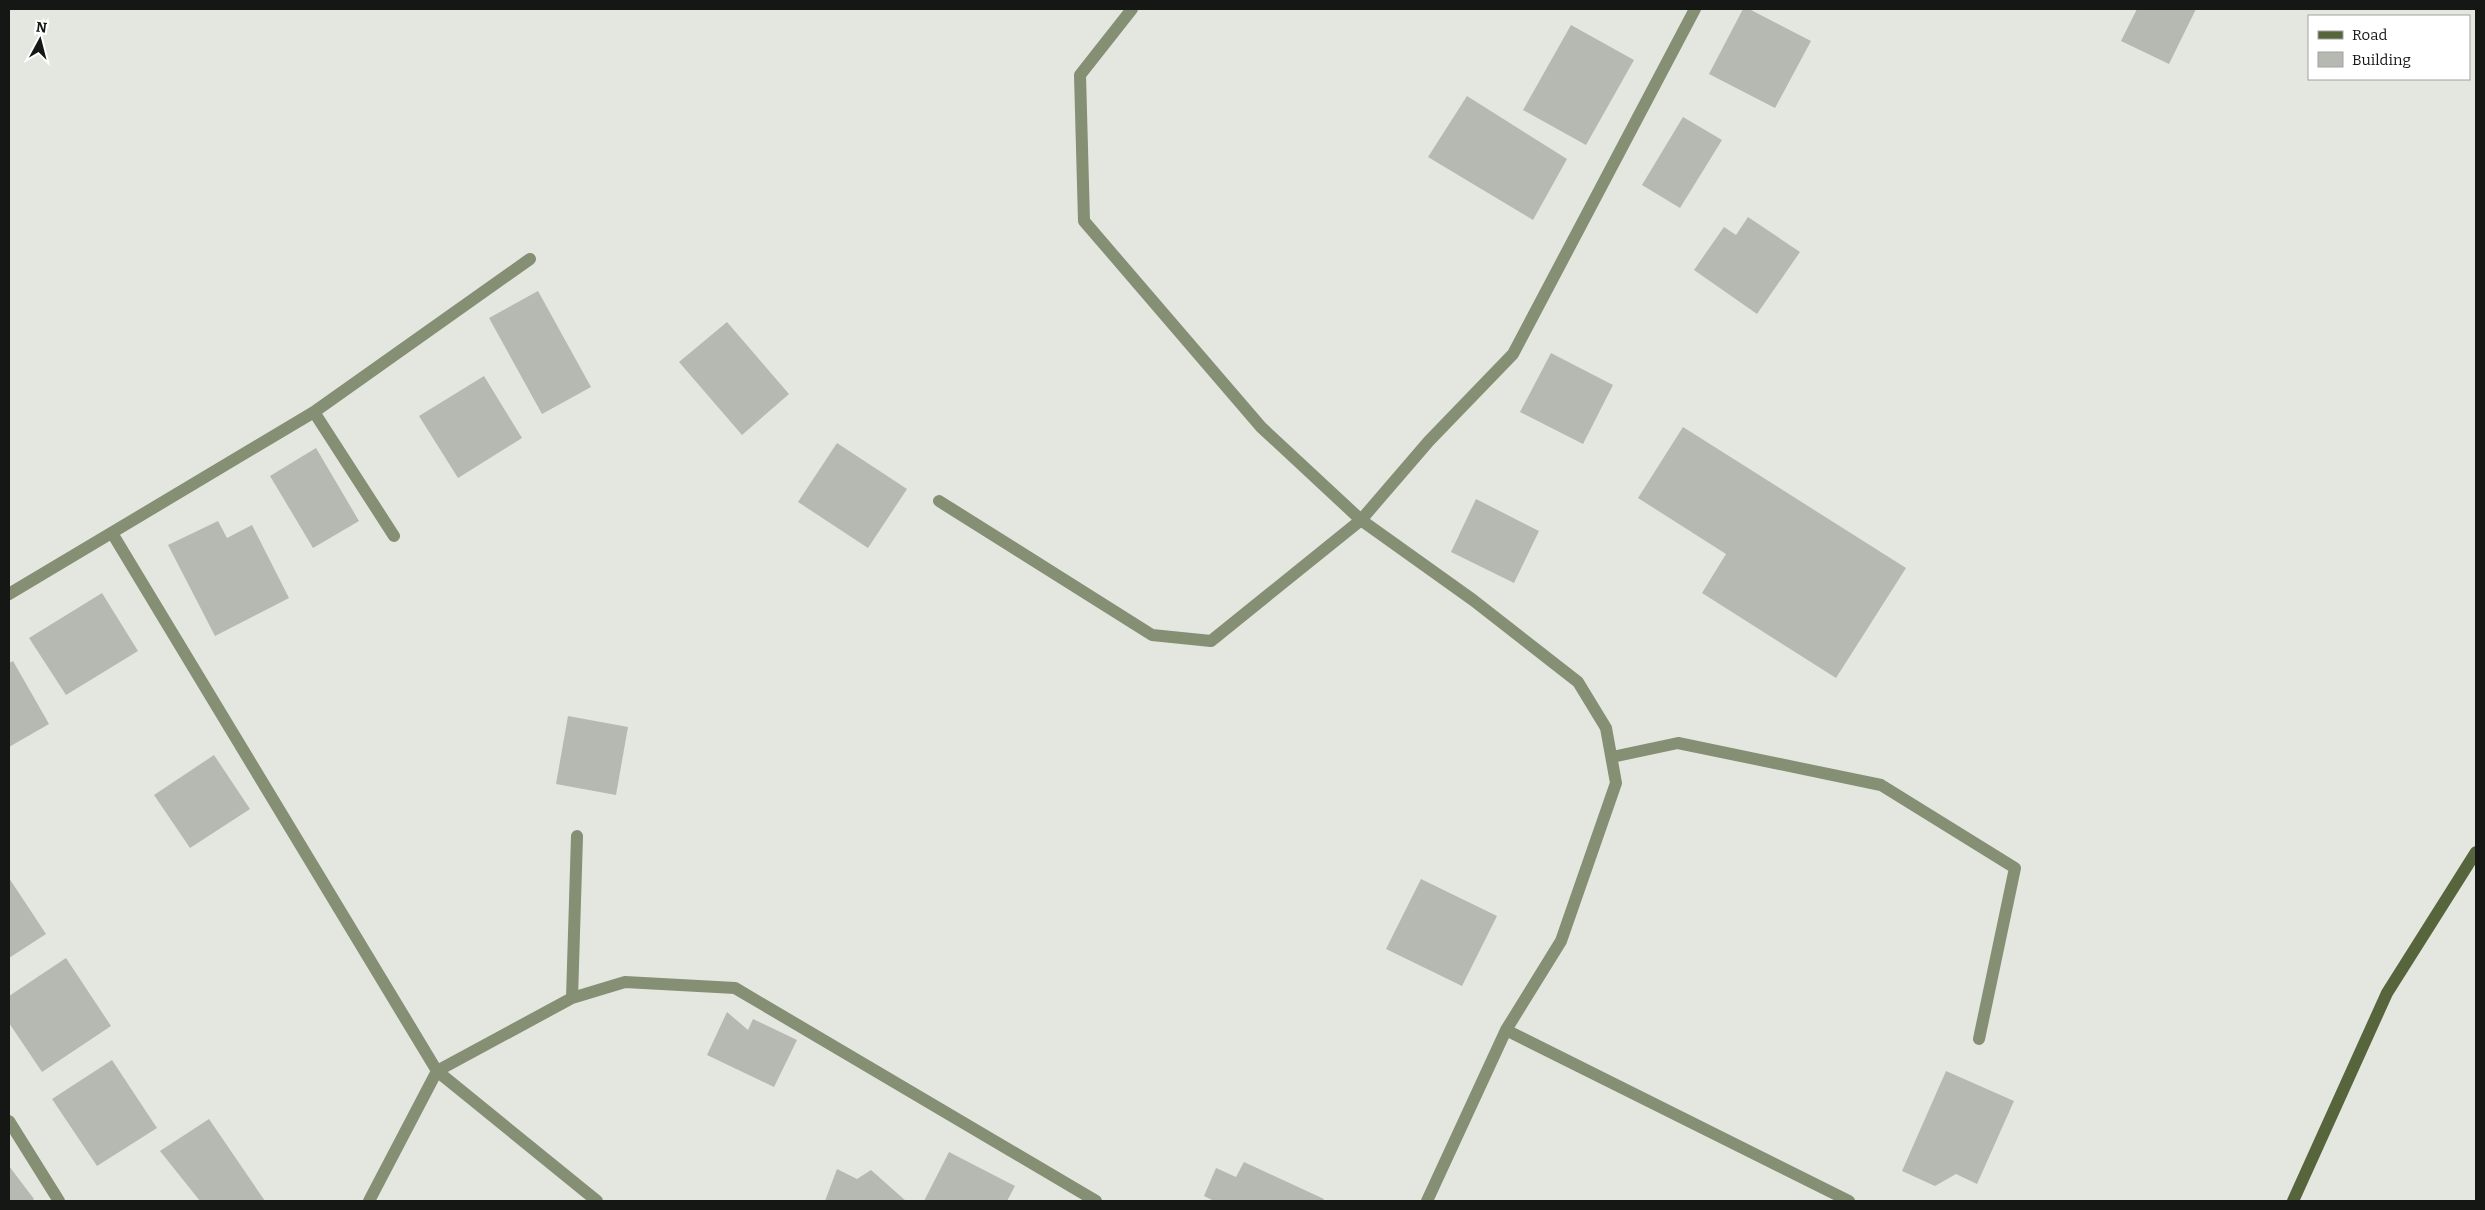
<svg xmlns="http://www.w3.org/2000/svg" width="2485" height="1210" viewBox="0 0 2485 1210" font-family="Bitter,serif">
  <style>
    .building { fill: #b6b9b1 }
    .lines { fill: none; stroke-linecap: round; stroke-linejoin: round }
    .street { stroke: #848f73; stroke-width: 12 }
    .secondary { stroke: #57653d; stroke-width: 12 }
  </style>
  <rect width="100%" height="100%" fill="#e4e7df"/>
  <path class="building" d="M 1743,9 L 1749,9 L 1811,41 L 1775,108 L 1709,74 Z
    M 2137,9 L 2196,9 L 2169,64 L 2121,41 Z
    M 1571,25 L 1634,60 L 1586,145 L 1523,110 Z
    M 1467,96 L 1567,159 L 1533,220 L 1428,157 Z
    M 1683,117 L 1722,140 L 1680,208 L 1642,185 Z
    M 1748,217 L 1800,252 L 1757,314 L 1694,270 L 1724,227 L 1736,235 Z
    M 538,291 L 591,387 L 542,414 L 489,318 Z
    M 727,322 L 789,394 L 742,435 L 679,362 Z
    M 1551,353 L 1613,385 L 1583,444 L 1520,412 Z
    M 484,376 L 522,438 L 458,478 L 419,416 Z
    M 1683,427 L 1906,568 L 1836,678 L 1702,593 L 1726,554 L 1638,498 Z
    M 837,443 L 907,489 L 868,548 L 798,502 Z
    M 316,448 L 359,521 L 313,548 L 270,476 Z
    M 1476,499 L 1539,531 L 1514,583 L 1451,552 Z
    M 218,521 L 227,538 L 252,525 L 289,598 L 215,636 L 168,545 Z
    M 102,593 L 138,651 L 66,695 L 29,638 Z
    M 13,661 L 49,724 L 9,747 L 9,663 Z
    M 568,716 L 628,727 L 616,795 L 556,784 Z
    M 214,755 L 250,809 L 190,848 L 154,795 Z
    M 9,878 L 46,934 L 9,958 Z
    M 1421,879 L 1497,916 L 1462,986 L 1386,949 Z
    M 66,958 L 111,1026 L 42,1072 L 9,1023 L 9,996 Z
    M 727,1012 L 748,1030 L 753,1019 L 797,1040 L 774,1087 L 707,1055 Z
    M 112,1060 L 157,1128 L 97,1166 L 52,1099 Z
    M 1946,1071 L 2014,1101 L 1977,1184 L 1956,1174 L 1935,1186 L 1902,1171 Z
    M 209,1119 L 265,1201 L 200,1201 L 160,1151 Z
    M 949,1152 L 1015,1186 L 1007,1201 L 924,1201 Z
    M 1244,1162 L 1324,1199 L 1323,1201 L 1214,1201 L 1204,1196 L 1216,1168 L 1236,1177 Z
    M 9,1166 L 34,1199 L 32,1201 L 9,1201 Z
    M 837,1169 L 857,1179 L 871,1170 L 906,1201 L 825,1201 Z"/>
  <g class="lines">
    <path class="street" d="M 314,412 L 394,536
      M 939,501 L 1152,635 L 1211,641 L 1361,520 L 1261,427 L 1084,221 L 1080,75 L 1132,9
      M 112,533 L 437,1071 L 597,1201
      M 9,594 L 314,412 L 530,259
      M 1612,757 L 1678,743 L 1881,785 L 2015,868 L 1979,1039
      M 572,998 L 577,836
      M 1506,1030 L 1849,1201
      M 9,1121 L 59,1201
      M 369,1201 L 437,1071 L 572,998 L 625,982 L 735,988 L 1096,1201
      M 1427,1201 L 1506,1030 L 1561,941 L 1616,783 L 1606,728 L 1578,682 L 1473,600 L 1361,520 L 1429,441 L 1513,354 L 1695,9"/>
    <path class="secondary" d="M 2293,1201 L 2387,993 L 2476,852"/>
  </g>
  <rect width="2485" height="1210" fill="none" stroke="#151714" stroke-width="20"/>
  <rect x="2308" y="15" width="162" height="65" fill="#ffffff" stroke="#a1a2a1"/>
  <rect x="2318" y="31" width="25" height="8" fill="#57653d" stroke="#a1a2a1"/>
  <text x="2352" y="40" font-size="15" fill="#151714">Road</text>
  <rect x="2318" y="52" width="25" height="15" fill="#b6b9b1" stroke="#a1a2a1"/>
  <text x="2352" y="65" font-size="15" fill="#151714">Building</text>
  <g transform="translate(40 40) rotate(7)" stroke="#ffffff" stroke-width="4" paint-order="stroke">
  <path d="M0-4L9 19L0 12L-9 19Z" fill="#151714"/>
  <text y="-8" font-size="14" font-weight="bold" text-anchor="middle" fill="#151714">N</text>
  </g>
</svg>
